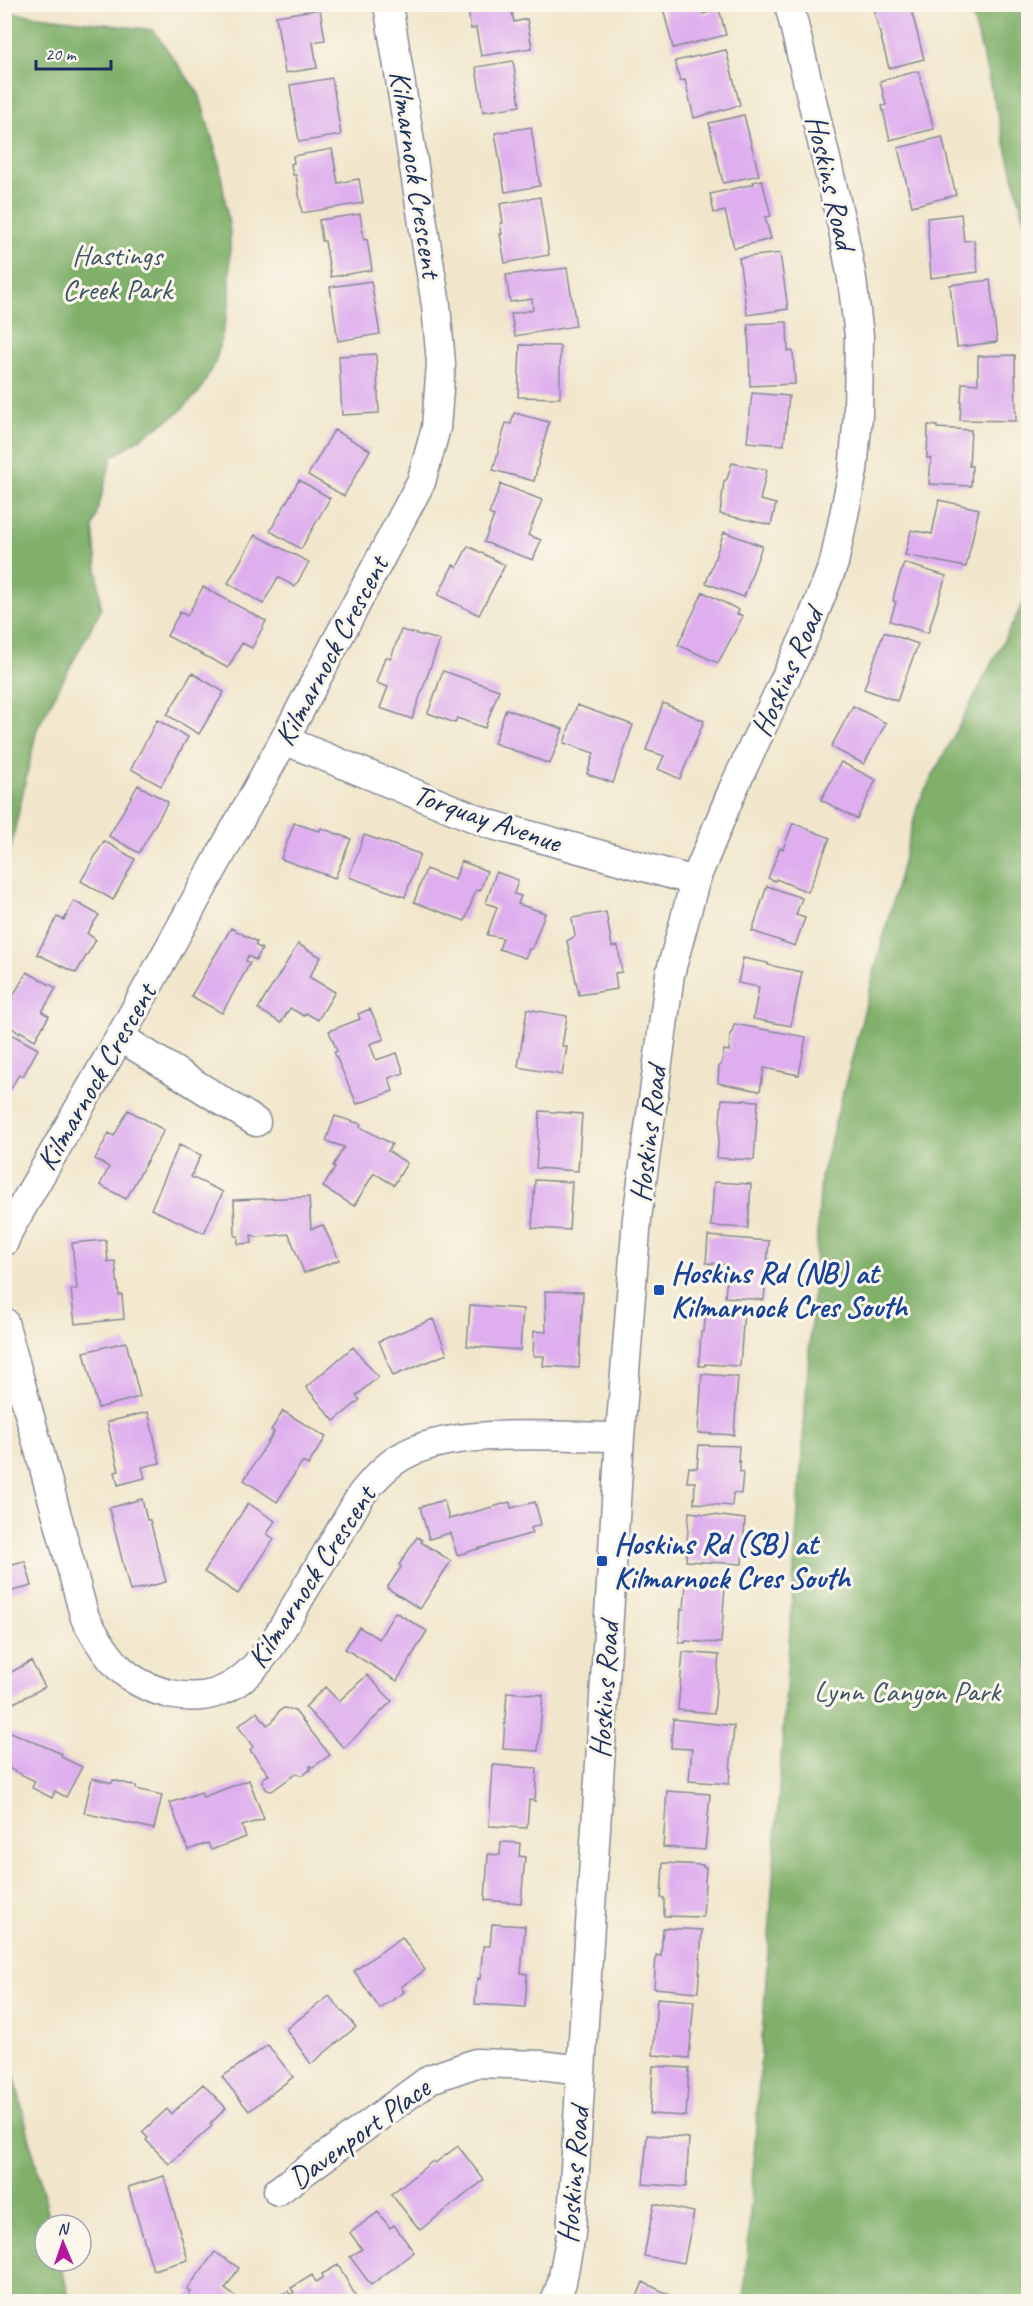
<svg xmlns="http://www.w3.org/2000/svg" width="1033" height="2306" viewBox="0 0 1033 2306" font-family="Caveat,sans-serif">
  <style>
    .forest { fill: #80b06b; stroke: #4e7064; stroke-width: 1.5 }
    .building { fill: #deaeee }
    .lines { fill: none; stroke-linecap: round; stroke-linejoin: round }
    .street-casing { stroke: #868a94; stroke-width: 31 }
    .street { stroke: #fff; stroke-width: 28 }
    .transit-dot { fill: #1a4fb4; stroke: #fbf7ec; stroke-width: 2 }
    .labels { text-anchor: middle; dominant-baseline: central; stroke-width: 6; stroke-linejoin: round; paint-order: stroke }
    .street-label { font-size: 30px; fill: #1b2f5e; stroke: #fbf7ec }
    .park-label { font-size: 30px; fill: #3c5665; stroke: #fbf7ec }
    .transit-label { font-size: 30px; font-weight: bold; fill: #164399; stroke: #fbf7ec; text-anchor: start }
  </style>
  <rect width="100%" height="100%" fill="#fbf7ec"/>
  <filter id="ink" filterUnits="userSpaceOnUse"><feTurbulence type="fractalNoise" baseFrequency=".0167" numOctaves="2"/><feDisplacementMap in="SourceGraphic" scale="12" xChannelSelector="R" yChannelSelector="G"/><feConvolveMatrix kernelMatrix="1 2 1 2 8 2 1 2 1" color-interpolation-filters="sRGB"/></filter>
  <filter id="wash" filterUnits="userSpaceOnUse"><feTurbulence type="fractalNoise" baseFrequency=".008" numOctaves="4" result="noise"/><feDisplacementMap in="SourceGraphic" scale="24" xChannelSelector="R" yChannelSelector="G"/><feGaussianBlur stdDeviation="1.35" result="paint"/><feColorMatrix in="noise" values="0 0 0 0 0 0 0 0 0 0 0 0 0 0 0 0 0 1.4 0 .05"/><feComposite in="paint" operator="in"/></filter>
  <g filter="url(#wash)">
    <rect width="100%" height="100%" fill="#f1e6cb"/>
    <path class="forest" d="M 970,5 L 1028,5 L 1028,234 Z
      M 5,12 L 153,30 L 199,94 L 219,162 L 230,232 L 230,301 L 216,360 L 200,391 L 177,414 L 112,457 L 93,527 L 101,609 L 37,729 L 5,874 Z
      M 1028,594 L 1028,2301 L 744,2301 L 821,1177 L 918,804 Z
      M 5,2038 L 51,2225 L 45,2225 L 45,2261 L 60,2261 L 70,2301 L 5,2301 Z"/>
    <g id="blocks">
      <path class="building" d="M 662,4 L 701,4 L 703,14 L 719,9 L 726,35 L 673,48 Z
        M 467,5 L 511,5 L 514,22 L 527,19 L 532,48 L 481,56 L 476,28 L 471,29 Z
        M 899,5 L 910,5 L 924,59 L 889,68 L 874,11 Z
        M 320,9 L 325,40 L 313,42 L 317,68 L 285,73 L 276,16 Z
        M 726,50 L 740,105 L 694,118 L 685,80 L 680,81 L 675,61 Z
        M 513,61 L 520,106 L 483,112 L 476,67 Z
        M 918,71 L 934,129 L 890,140 L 882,106 L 886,105 L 880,81 Z
        M 332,78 L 341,135 L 299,142 L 290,85 Z
        M 744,115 L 759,175 L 723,183 L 709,123 Z
        M 531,127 L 540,186 L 505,192 L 495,133 Z
        M 942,137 L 956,195 L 912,206 L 898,148 Z
        M 332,149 L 338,183 L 359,179 L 363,203 L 302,213 L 296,175 L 293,175 L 291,164 L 294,163 L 293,156 Z
        M 762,180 L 771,216 L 765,217 L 771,239 L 734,248 L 725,211 L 714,213 L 710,194 L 754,184 L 753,182 Z
        M 540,197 L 549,255 L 505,263 L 500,234 L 502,234 L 500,223 L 503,223 L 500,204 Z
        M 360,214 L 364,240 L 367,239 L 372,270 L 331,277 L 325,241 L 322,241 L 319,220 Z
        M 961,214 L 964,241 L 974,240 L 978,272 L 931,278 L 927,218 Z
        M 780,253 L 788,309 L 747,315 L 739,258 Z
        M 567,268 L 576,326 L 515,336 L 511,314 L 533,310 L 532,299 L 510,302 L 506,275 Z
        M 990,280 L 997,342 L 957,347 L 950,285 Z
        M 371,281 L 380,334 L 338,341 L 330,287 Z
        M 787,322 L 788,351 L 793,351 L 795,384 L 750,386 L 748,324 Z
        M 520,345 L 560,346 L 560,398 L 518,397 Z
        M 376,354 L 379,413 L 342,415 L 339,356 Z
        M 1015,355 L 1016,421 L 960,420 L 962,383 L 978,384 L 978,356 Z
        M 752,393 L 789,396 L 784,445 L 747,442 Z
        M 514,413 L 549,422 L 534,481 L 493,470 L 506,423 L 511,424 Z
        M 928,425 L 937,426 L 937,428 L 971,430 L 969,466 L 972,466 L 971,486 L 929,484 L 931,458 L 927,458 Z
        M 334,430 L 370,450 L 344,496 L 308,475 Z
        M 732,463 L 767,470 L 760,500 L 776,504 L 771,525 L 720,514 L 724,481 L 727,479 Z
        M 299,480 L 330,498 L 301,549 L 270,531 Z
        M 501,484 L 542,500 L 528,535 L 541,540 L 533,560 L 484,542 L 494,516 L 489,514 Z
        M 939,500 L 979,509 L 966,567 L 905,555 L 911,530 L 932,534 Z
        M 724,532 L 762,546 L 744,597 L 706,583 Z
        M 255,535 L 309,562 L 295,587 L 278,577 L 263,604 L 228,583 Z
        M 468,546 L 505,565 L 479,615 L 438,595 L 453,565 L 457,567 Z
        M 904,563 L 946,576 L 928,633 L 890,621 L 896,602 L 893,601 L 895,591 Z
        M 203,587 L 266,621 L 252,648 L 242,643 L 228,668 L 167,636 L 180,612 L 187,616 Z
        M 703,592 L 739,610 L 737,614 L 743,616 L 718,663 L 678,645 Z
        M 401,630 L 440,640 L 412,719 L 380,708 L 388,687 L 376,683 L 385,657 L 391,658 Z
        M 884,632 L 918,644 L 897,701 L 864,689 Z
        M 443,671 L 499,690 L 485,728 L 457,718 L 455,723 L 428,713 Z
        M 192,673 L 224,692 L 199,734 L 167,715 Z
        M 663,703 L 704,721 L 680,779 L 658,769 L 664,756 L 646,750 Z
        M 577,705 L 633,725 L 613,783 L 587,774 L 594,753 L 564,743 Z
        M 853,706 L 886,723 L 864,764 L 831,747 Z
        M 506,709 L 563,729 L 550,764 L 494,743 Z
        M 157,720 L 188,737 L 161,786 L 131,769 Z
        M 841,762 L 876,780 L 857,819 L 821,800 Z
        M 138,785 L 168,802 L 139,853 L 109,836 Z
        M 294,823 L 319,831 L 321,828 L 351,839 L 335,878 L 281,859 Z
        M 793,823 L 830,838 L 808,892 L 776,879 L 775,881 L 768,878 L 780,848 L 783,849 Z
        M 364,835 L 420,854 L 405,897 L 349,877 Z
        M 104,841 L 135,859 L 113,900 L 81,881 Z
        M 461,861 L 487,871 L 480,891 L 476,890 L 465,921 L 414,902 L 426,869 L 455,880 Z
        M 496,872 L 518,880 L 514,894 L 521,896 L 518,904 L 545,913 L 532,949 L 529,949 L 525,958 L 499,949 L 503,938 L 487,935 L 497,907 L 486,903 Z
        M 767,886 L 802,898 L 796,915 L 805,918 L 795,946 L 752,931 Z
        M 74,901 L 99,915 L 87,933 L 96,940 L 76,973 L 37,954 L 57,917 L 64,920 Z
        M 606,912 L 612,947 L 618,946 L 622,972 L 615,973 L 617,989 L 579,995 L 567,941 L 575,936 L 572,918 Z
        M 231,928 L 257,942 L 255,945 L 262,949 L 256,960 L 248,956 L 246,961 L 250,963 L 222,1013 L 191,996 Z
        M 298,944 L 321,957 L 309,977 L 335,992 L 318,1020 L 306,1013 L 304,1016 L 290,1008 L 281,1023 L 258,1009 Z
        M 743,958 L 768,963 L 768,965 L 802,972 L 791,1026 L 753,1019 L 759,987 L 738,983 Z
        M 27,972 L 56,988 L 42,1012 L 49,1016 L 35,1040 L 20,1031 L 19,1033 L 4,1022 L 4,1011 Z
        M 370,1009 L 384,1039 L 370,1044 L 376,1060 L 397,1053 L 404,1073 L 389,1078 L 393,1091 L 357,1104 L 334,1052 L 337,1051 L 329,1031 L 360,1019 L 358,1014 Z
        M 527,1009 L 567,1016 L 562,1046 L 567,1047 L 562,1075 L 518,1067 Z
        M 734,1024 L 806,1037 L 799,1075 L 764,1068 L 760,1091 L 718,1083 L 719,1066 L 721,1065 L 724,1050 L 729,1051 L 730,1034 L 732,1032 Z
        M 4,1030 L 38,1049 L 23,1076 L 19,1074 L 9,1092 L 4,1089 Z
        M 722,1099 L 758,1101 L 754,1160 L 717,1158 Z
        M 128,1110 L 164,1130 L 126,1199 L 100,1185 L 109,1167 L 95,1159 L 109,1133 L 114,1136 Z
        M 540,1111 L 582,1114 L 578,1171 L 536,1168 Z
        M 335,1116 L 361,1124 L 360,1127 L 392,1144 L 388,1151 L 407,1163 L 394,1185 L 374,1173 L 354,1206 L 323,1187 L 335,1168 L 333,1166 L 344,1147 L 326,1141 Z
        M 179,1145 L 201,1155 L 191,1177 L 223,1192 L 204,1233 L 151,1209 Z
        M 535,1180 L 572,1182 L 569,1230 L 532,1228 Z
        M 714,1182 L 751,1184 L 748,1228 L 711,1226 Z
        M 309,1197 L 311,1229 L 323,1225 L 339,1260 L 304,1273 L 289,1234 L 257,1237 L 251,1235 L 252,1243 L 238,1244 L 238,1236 L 235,1236 L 234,1200 Z
        M 708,1236 L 769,1241 L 764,1300 L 725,1297 L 728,1265 L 706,1263 Z
        M 106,1240 L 108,1262 L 115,1261 L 119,1295 L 122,1295 L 124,1319 L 75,1324 L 71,1290 L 77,1289 L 72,1243 Z
        M 545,1291 L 583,1292 L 579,1368 L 543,1366 L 544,1356 L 533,1356 L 534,1331 L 546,1332 Z
        M 470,1305 L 523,1309 L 520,1350 L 467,1346 Z
        M 706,1307 L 744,1310 L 740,1366 L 705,1364 L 705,1366 L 699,1366 L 701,1332 L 704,1332 Z
        M 433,1319 L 447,1354 L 393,1376 L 379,1341 Z
        M 126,1342 L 140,1397 L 98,1408 L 84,1352 Z
        M 353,1347 L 378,1377 L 356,1396 L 360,1400 L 334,1421 L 306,1387 Z
        M 702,1374 L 738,1377 L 734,1435 L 698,1433 Z
        M 283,1411 L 326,1437 L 308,1465 L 302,1462 L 277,1502 L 244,1480 L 274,1432 L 271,1430 Z
        M 148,1412 L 160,1463 L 142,1467 L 145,1478 L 118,1485 L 115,1472 L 119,1471 L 107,1422 Z
        M 699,1445 L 739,1446 L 738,1462 L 740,1461 L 740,1472 L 743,1472 L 741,1494 L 733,1493 L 732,1506 L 694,1503 L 695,1482 L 687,1482 L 689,1467 L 697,1468 Z
        M 142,1499 L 147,1520 L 150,1520 L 166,1582 L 130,1591 L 109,1508 Z
        M 444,1500 L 449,1519 L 510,1502 L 511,1508 L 535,1502 L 541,1524 L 531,1528 L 533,1533 L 457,1555 L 450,1533 L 429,1539 L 420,1507 Z
        M 248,1503 L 275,1521 L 267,1534 L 274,1539 L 238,1594 L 204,1572 Z
        M 689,1512 L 745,1519 L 742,1564 L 686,1561 Z
        M 417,1537 L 422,1540 L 421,1542 L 451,1561 L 420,1609 L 387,1588 L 401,1567 L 399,1565 Z
        M 25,1561 L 32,1586 L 4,1593 L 4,1566 Z
        M 686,1583 L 725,1586 L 721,1643 L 685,1641 L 685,1643 L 679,1642 L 681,1609 L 684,1609 Z
        M 395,1612 L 427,1631 L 397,1681 L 345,1649 L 359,1627 L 379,1639 Z
        M 683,1652 L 719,1655 L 714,1713 L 678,1710 Z
        M 31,1661 L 45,1687 L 4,1708 L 4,1664 L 10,1673 Z
        M 367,1675 L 392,1701 L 344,1748 L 305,1707 L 325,1687 L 339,1701 Z
        M 507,1692 L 543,1695 L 538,1751 L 503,1749 Z
        M 284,1708 L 295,1711 L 330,1755 L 313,1767 L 310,1766 L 310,1770 L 303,1775 L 299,1775 L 297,1773 L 272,1791 L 267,1790 L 262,1783 L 263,1778 L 269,1775 L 252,1753 L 250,1750 L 253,1747 L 238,1726 L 257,1712 L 267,1725 L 273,1721 L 279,1711 Z
        M 673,1719 L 734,1726 L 729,1784 L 689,1781 L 692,1749 L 671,1748 Z
        M 11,1732 L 62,1754 L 61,1757 L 82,1767 L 66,1797 L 55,1791 L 52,1798 L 32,1788 L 35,1781 L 4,1766 L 4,1745 Z
        M 493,1765 L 537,1768 L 535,1801 L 529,1800 L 527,1828 L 489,1826 Z
        M 92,1778 L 112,1783 L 113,1780 L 136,1786 L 136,1789 L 162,1795 L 154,1829 L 84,1813 Z
        M 249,1780 L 264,1819 L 242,1826 L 246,1837 L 211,1850 L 208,1843 L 188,1850 L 170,1803 L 201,1792 L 203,1797 Z
        M 667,1791 L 710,1794 L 705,1850 L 663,1847 Z
        M 501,1842 L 520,1843 L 519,1856 L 525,1857 L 521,1903 L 485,1900 L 488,1854 L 500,1855 Z
        M 663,1863 L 703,1865 L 703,1867 L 706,1867 L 703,1917 L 664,1916 L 664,1898 L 661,1898 Z
        M 492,1924 L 525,1926 L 521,1973 L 527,1974 L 525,2007 L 475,2004 L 477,1978 L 480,1979 L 483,1946 L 490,1946 Z
        M 663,1928 L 702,1930 L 698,1992 L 654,1988 L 656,1955 L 661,1956 Z
        M 402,1937 L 425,1970 L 401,1987 L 404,1992 L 380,2009 L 354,1971 Z
        M 329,1996 L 356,2027 L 311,2064 L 286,2029 Z
        M 657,1998 L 694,2001 L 689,2058 L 653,2055 Z
        M 268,2045 L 293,2077 L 249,2111 L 222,2077 Z
        M 653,2066 L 689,2068 L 686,2116 L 650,2114 Z
        M 203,2084 L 226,2108 L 210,2124 L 212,2126 L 169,2164 L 146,2140 L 148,2138 L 142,2132 L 167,2109 L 171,2114 Z
        M 647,2135 L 689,2138 L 686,2187 L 643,2184 Z
        M 458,2146 L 484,2180 L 420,2230 L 391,2194 L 433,2161 L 435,2163 Z
        M 164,2176 L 188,2260 L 153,2270 L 128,2187 Z
        M 654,2204 L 694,2212 L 684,2263 L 644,2256 Z
        M 378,2212 L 390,2228 L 394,2225 L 414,2252 L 371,2285 L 350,2257 L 362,2249 L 350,2233 Z
        M 215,2252 L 239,2268 L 225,2289 L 243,2302 L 185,2302 L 191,2292 L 187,2289 Z
        M 338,2265 L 359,2302 L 275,2302 L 282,2298 L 280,2295 L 288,2291 L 290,2295 L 294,2292 L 291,2288 L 312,2275 L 316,2282 L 323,2277 L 322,2274 Z
        M 643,2282 L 684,2302 L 635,2302 Z"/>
    </g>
  </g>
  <g filter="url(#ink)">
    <use href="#blocks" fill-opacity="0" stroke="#868a94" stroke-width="1.5"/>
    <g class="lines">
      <defs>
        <path id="street" d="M 284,740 L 489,824 L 695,881
          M 120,1037 L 256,1122
          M 4,1242 L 9,1230 L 120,1037 L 284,740 L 421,482 L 436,428 L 441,364 L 436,305 L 388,4
          M 4,1322 L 85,1618 C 107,1657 123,1683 170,1694 C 244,1711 274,1642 305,1589 C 324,1558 343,1527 361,1495 C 372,1481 385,1466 401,1457 C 450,1426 561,1437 620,1437
          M 278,2191 L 430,2079 L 476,2063 L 541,2065 L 581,2070
          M 555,2302 L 562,2282 L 571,2234 L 620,1437 L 637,1218 L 670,974 L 695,881 L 733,789 L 807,632 L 834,563 L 853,471 L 858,415 L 859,336 L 852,279 L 843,230 L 789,4"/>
      </defs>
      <use href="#street" class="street-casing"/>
      <use href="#street" class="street"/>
    </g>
  </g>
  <g class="transit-dot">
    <rect x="653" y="1284" width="12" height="12" rx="3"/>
    <rect x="596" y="1555" width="12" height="12" rx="3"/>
  </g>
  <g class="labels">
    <g class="street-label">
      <text transform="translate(416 174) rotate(81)">Kilmarnock Crescent</text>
      <text transform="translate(831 182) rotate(77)">Hoskins Road</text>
      <text transform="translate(331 651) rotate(-62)">Kilmarnock Crescent</text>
      <text transform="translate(787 672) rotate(-66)">Hoskins Road</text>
      <text transform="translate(487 818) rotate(19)">Torquay Avenue</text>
      <text transform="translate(96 1077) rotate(-60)">Kilmarnock Crescent</text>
      <text transform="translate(648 1134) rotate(-83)">Hoskins Road</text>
      <text transform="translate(311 1577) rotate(-57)">Kilmarnock Crescent</text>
      <text transform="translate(604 1690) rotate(-86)">Hoskins Road</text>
      <text transform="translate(359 2133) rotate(-36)">Davenport Place</text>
      <text transform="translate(573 2175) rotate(-85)">Hoskins Road</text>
    </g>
    <g class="park-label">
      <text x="117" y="255">Hastings<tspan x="117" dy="34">Creek Park</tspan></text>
      <text x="907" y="1691">Lynn Canyon Park</text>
    </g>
    <g class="transit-label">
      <text x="671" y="1273">Hoskins Rd (NB) at<tspan x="671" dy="34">Kilmarnock Cres South</tspan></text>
      <text x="614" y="1544">Hoskins Rd (SB) at<tspan x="614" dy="34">Kilmarnock Cres South</tspan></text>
    </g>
  </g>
  <rect width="1033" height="2306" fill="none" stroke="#fbf7ec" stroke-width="24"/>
  <g transform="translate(63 2243) rotate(358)"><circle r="28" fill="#fbf7ec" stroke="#a1a7b3" stroke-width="1.5"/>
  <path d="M0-4.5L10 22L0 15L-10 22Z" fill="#b5179e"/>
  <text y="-9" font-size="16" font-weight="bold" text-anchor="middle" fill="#1b2f5e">N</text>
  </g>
  <path d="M36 60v9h75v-9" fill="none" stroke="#1b2f5e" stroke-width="3"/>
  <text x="45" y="60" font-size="18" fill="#1b2f5e" stroke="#fbf7ec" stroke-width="4.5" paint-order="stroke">20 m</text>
</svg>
